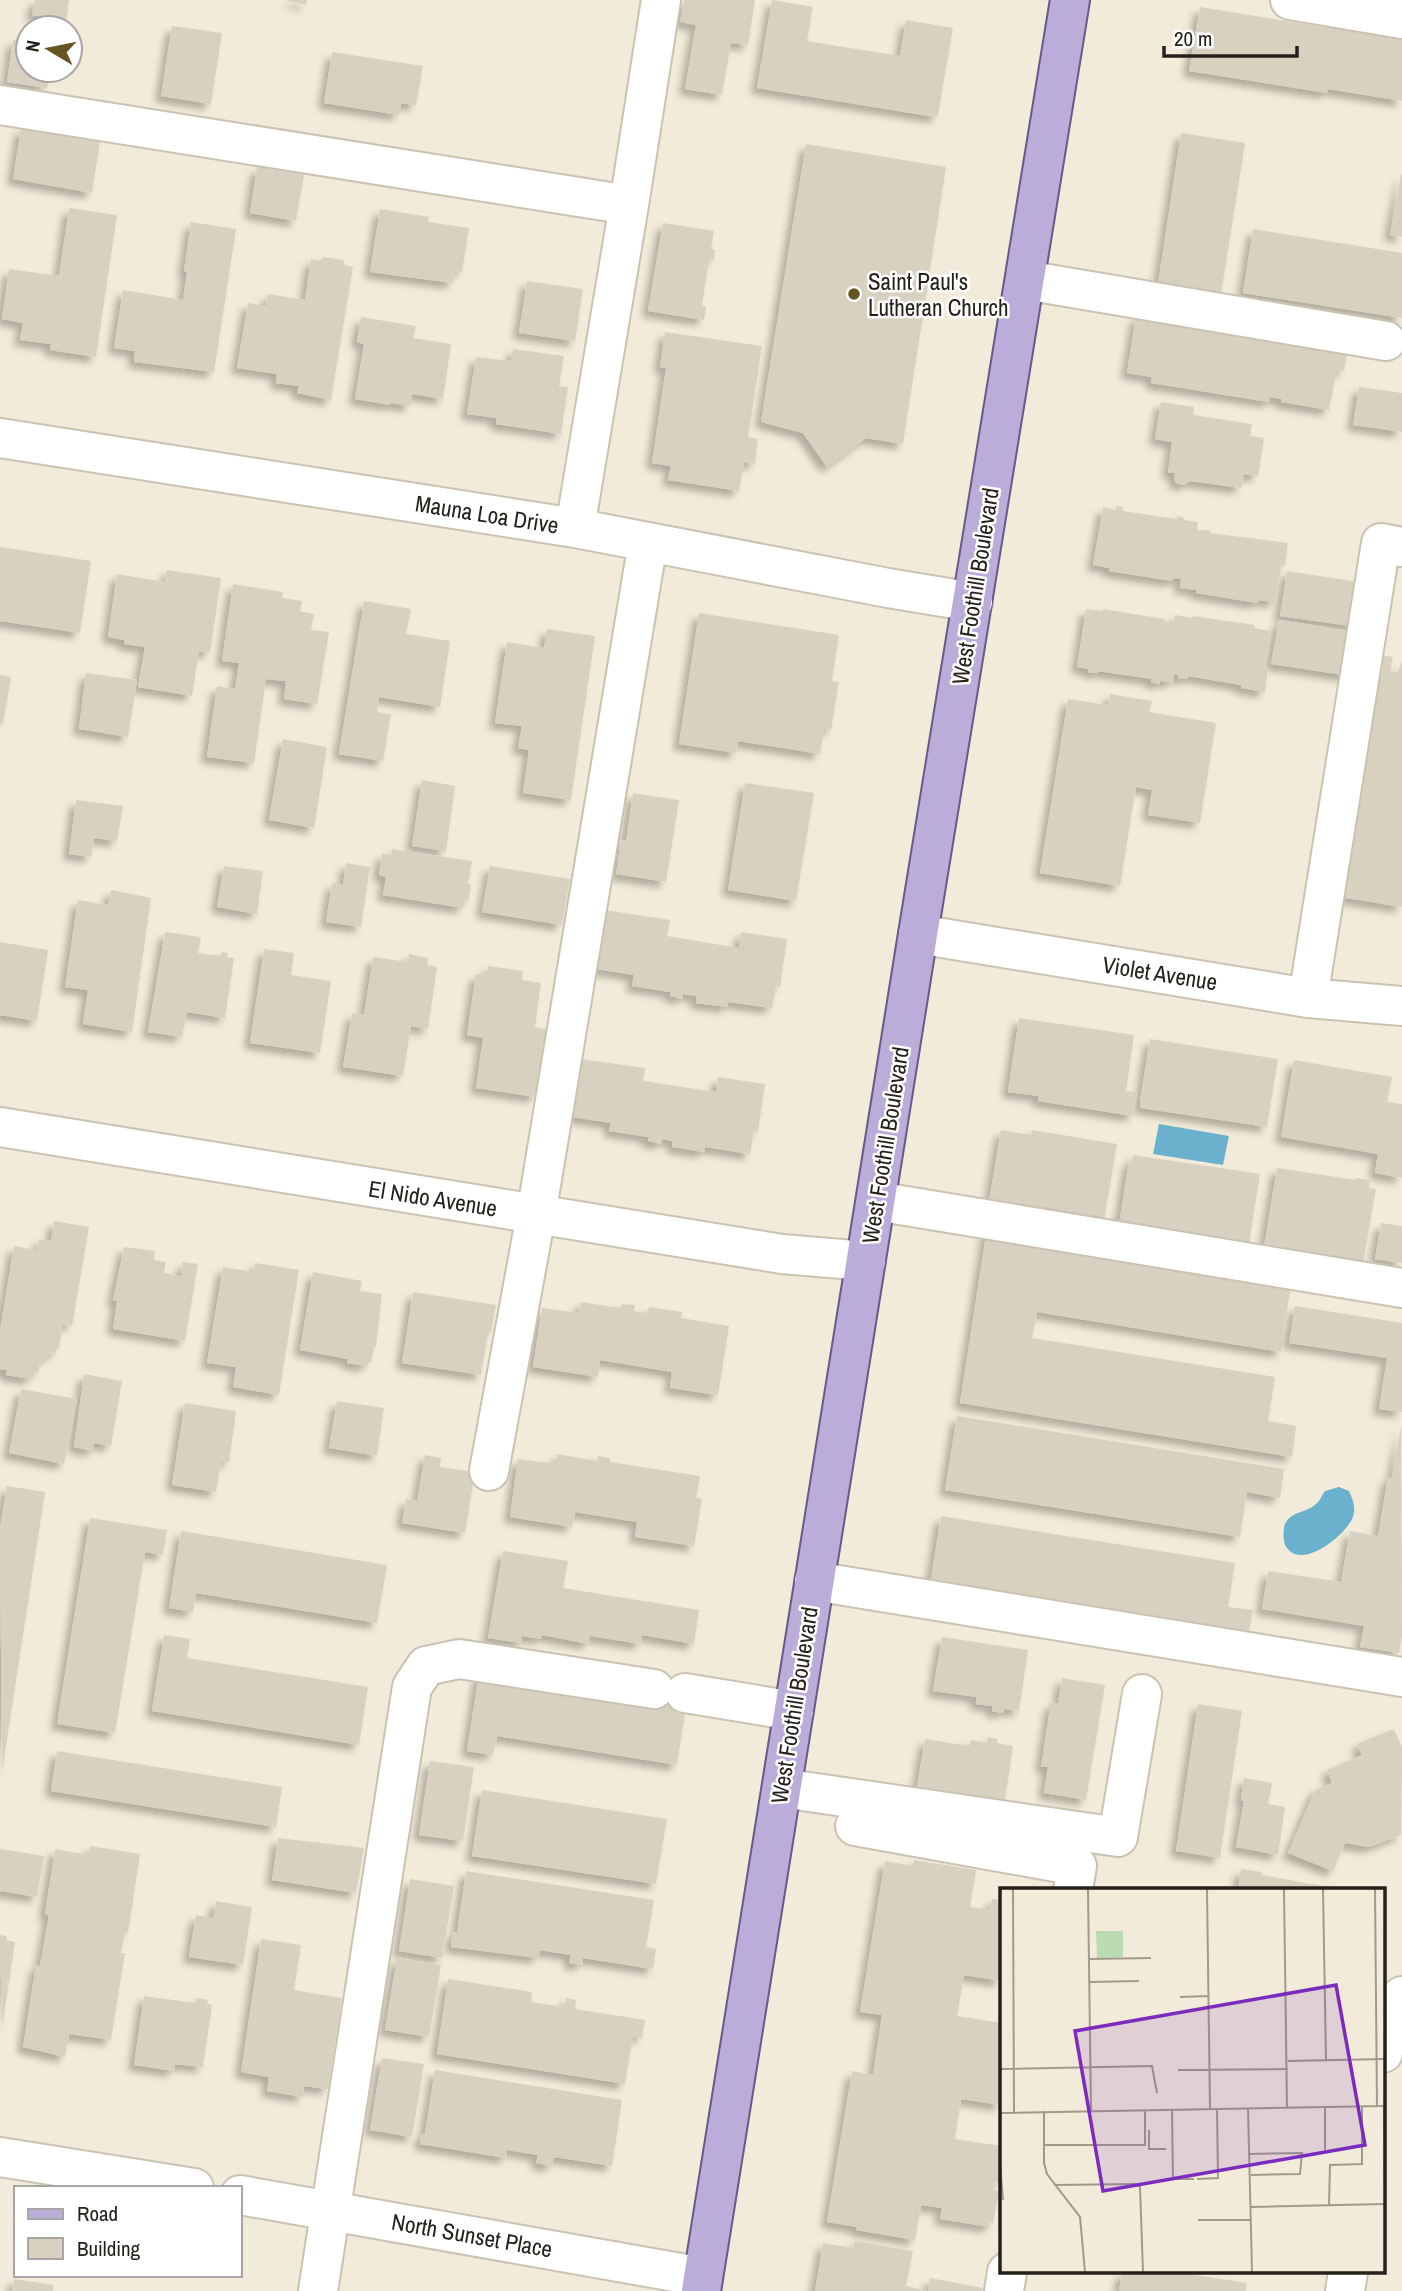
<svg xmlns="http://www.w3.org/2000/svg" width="1402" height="2291" viewBox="0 0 1402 2291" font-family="'Archivo Narrow',sans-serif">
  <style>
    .water { fill: #6bb0cd }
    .building { fill: #d8d1c0; filter: url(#shadow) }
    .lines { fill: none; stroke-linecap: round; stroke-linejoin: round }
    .minor-casing { stroke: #cac3b2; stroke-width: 42 }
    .major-casing { stroke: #685987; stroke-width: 42 }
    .minor { stroke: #fff; stroke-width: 38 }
    .major { stroke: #bbadda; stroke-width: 38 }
    .poi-dot { fill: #665523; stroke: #fff; stroke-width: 2.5 }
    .labels { text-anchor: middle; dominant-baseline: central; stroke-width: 5; stroke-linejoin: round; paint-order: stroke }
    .poi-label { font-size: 23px; fill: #24211b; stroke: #fff; text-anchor: start }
    .street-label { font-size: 23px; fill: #24211b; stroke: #fff }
    .inset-road { fill: none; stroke: #a09a8d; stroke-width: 2 }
    .view { fill: #7b2cbf; fill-opacity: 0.15; stroke: #7b2cbf; stroke-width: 3.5 }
    .inset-edge { fill: none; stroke: #24211b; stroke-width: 3.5 }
  </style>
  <defs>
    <filter id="shadow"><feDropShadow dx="-6" dy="6" stdDeviation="3.5" flood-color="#0004"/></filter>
  </defs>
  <rect width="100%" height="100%" fill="#f2ebd9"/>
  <path class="water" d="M 1159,1124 L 1229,1136 L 1223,1165 L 1153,1154 Z
    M 1339,1487 L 1349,1491 C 1353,1500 1356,1507 1353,1517 C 1346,1535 1300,1573 1285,1545 C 1283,1539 1283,1529 1285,1524 C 1291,1511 1307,1513 1316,1504 C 1320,1501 1322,1495 1325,1491 Z"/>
  <path class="building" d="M 35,0 L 69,0 L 66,21 L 32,15 Z
    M 286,0 L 307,0 L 306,5 Z
    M 684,0 L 755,0 L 748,45 L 731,43 L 722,95 L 685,89 L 696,25 L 680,22 Z
    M 772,0 L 813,7 L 807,41 L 900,56 L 906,20 L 953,28 L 938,115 L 935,117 L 757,88 Z
    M 1200,7 L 1329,28 L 1329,23 L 1402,35 L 1402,101 L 1328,89 L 1327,93 L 1189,71 Z
    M 172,26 L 222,33 L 211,104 L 161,96 Z
    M 13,40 L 28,42 L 26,54 L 28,55 L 28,70 L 50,70 L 47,88 L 7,82 Z
    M 332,52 L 423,66 L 416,105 L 401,103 L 399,115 L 324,103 Z
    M 21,128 L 100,141 L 92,193 L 13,179 Z
    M 1181,133 L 1245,143 L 1221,294 L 1158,284 Z
    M 806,144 L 946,167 L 903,444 L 866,438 L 827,467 L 803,433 L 761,422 Z
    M 257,167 L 304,175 L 296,221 L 250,213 Z
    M 1401,174 L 1402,174 L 1402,237 L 1390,235 Z
    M 69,208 L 117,215 L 96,357 L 50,350 L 51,344 L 20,340 L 23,323 L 2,319 L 9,269 L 59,276 Z
    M 380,209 L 429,217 L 428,222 L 469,228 L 462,272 L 455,271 L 453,283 L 370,272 Z
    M 191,222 L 236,229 L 214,372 L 134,362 L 135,351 L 114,348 L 123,290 L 183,300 L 187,272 L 184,271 Z
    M 663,223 L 714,231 L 711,249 L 715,250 L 714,260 L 709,259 L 702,305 L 706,306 L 704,320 L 648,311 Z
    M 1253,229 L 1402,253 L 1402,318 L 1243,293 Z
    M 323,257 L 343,260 L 345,265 L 353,267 L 331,400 L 297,393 L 299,386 L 276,383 L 277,374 L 237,368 L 248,303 L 266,306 L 268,294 L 305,300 L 311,259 L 320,261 Z
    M 527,281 L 583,289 L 575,341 L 519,333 Z
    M 1136,316 L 1347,353 L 1344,371 L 1337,369 L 1329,410 L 1281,402 L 1281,399 L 1270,397 L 1269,402 L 1151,383 L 1152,377 L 1127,373 Z
    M 361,317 L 416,326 L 413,338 L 451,344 L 443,399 L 412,394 L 410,406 L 390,403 L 390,405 L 355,399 L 364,344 L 357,342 Z
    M 665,332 L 762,346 L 748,437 L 758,439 L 755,464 L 744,462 L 739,491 L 668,480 L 671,466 L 652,463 L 666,368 L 660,367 Z
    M 513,349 L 564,356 L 559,386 L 568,387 L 561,434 L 496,424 L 497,418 L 467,414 L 476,357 L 511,361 Z
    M 1359,387 L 1402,393 L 1402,432 L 1353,425 Z
    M 1161,402 L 1194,407 L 1193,415 L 1252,424 L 1250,436 L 1264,438 L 1258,476 L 1244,474 L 1241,488 L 1190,481 L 1184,485 L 1176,483 L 1174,478 L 1175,472 L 1168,473 L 1172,442 L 1155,439 Z
    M 1116,506 L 1123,507 L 1123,511 L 1177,519 L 1177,516 L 1185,518 L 1184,520 L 1198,522 L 1197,530 L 1210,530 L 1210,533 L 1288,543 L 1285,566 L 1281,565 L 1275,602 L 1258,600 L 1257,603 L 1196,593 L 1197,590 L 1180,588 L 1181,579 L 1173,578 L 1172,581 L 1109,571 L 1110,568 L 1093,565 L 1103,507 L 1116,510 Z
    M 0,547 L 91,561 L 80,633 L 0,621 Z
    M 167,570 L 221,578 L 210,653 L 199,651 L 192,696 L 138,687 L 145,647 L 124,644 L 124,640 L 108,637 L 117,574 L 165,582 Z
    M 1287,571 L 1365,583 L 1358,627 L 1280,616 Z
    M 233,584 L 283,592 L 282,598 L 302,601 L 300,611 L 314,614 L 311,630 L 329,632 L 317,704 L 284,699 L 286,681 L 266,679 L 254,763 L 207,757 L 217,686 L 235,689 L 239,663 L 222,661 Z
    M 364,601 L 411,609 L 406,634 L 450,641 L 440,707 L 379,697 L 377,712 L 391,714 L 383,761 L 339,754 Z
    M 1086,609 L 1103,611 L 1103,609 L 1165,619 L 1165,622 L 1173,623 L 1175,615 L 1192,618 L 1193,616 L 1255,625 L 1254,628 L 1271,631 L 1265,668 L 1268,669 L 1265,692 L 1241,688 L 1241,685 L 1188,676 L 1188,679 L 1178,678 L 1179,675 L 1174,675 L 1173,682 L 1160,681 L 1159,684 L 1151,682 L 1152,679 L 1098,671 L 1097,673 L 1088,672 L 1089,669 L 1077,667 Z
    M 699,613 L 839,635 L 832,681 L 839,682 L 831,730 L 824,729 L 820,754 L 738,741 L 736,753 L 679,744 Z
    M 1279,620 L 1357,632 L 1350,676 L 1271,664 Z
    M 547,629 L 595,636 L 571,800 L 523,793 L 529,750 L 518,748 L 522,726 L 495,723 L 507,642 L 544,648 Z
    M 1375,654 L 1393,657 L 1390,671 L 1398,672 L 1402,660 L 1402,907 L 1334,896 Z
    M 86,673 L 137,680 L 128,737 L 79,729 Z
    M 0,675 L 11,677 L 3,723 L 0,723 Z
    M 1110,694 L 1152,701 L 1149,712 L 1216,723 L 1200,823 L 1148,815 L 1152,790 L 1136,787 L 1120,886 L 1040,873 L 1068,699 L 1108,705 Z
    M 283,739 L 327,747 L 314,828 L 269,820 Z
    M 422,780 L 455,786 L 446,851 L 412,846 Z
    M 745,783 L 814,793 L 796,901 L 728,890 Z
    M 633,793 L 679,800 L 666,882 L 616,874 L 621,840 L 626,841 Z
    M 76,800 L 123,806 L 117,841 L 94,838 L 91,857 L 69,854 Z
    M 392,849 L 472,861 L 468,884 L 471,885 L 468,901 L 464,900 L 463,908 L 383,895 L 386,877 L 379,875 L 382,854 L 391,855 Z
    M 346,863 L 370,867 L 361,927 L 326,922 L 332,883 L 343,885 Z
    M 224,866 L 263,871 L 257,914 L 217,907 Z
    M 490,866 L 570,879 L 562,925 L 482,912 Z
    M 111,890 L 151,898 L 132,1032 L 83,1024 L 88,990 L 65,987 L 78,900 L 108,905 Z
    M 605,910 L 670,920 L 667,936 L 739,948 L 741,932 L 787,939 L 780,987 L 776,986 L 772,1008 L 728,1002 L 728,1007 L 696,1003 L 697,996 L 683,994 L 683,999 L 670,996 L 670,992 L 632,986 L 634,975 L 597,969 Z
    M 165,932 L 201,937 L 198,953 L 221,956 L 221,952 L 228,953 L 227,957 L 234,958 L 225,1018 L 187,1012 L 182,1037 L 148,1032 Z
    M 0,942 L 48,950 L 37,1021 L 0,1015 Z
    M 264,949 L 294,953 L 291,975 L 331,981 L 320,1053 L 250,1043 Z
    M 409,954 L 428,958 L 427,965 L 437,967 L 428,1029 L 411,1026 L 403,1076 L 343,1067 L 352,1013 L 364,1015 L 373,957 L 408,962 Z
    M 488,966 L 523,971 L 522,980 L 541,983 L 535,1027 L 550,1030 L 547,1049 L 543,1048 L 536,1097 L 476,1088 L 483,1038 L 467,1035 L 476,974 L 488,975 Z
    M 1019,1018 L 1134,1035 L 1126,1091 L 1137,1092 L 1133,1116 L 1038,1101 L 1039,1096 L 1008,1092 Z
    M 1150,1039 L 1278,1059 L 1267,1127 L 1141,1108 L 1140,1101 Z
    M 581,1059 L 645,1068 L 643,1081 L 716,1092 L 718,1077 L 765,1084 L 758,1132 L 754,1131 L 750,1154 L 705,1147 L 704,1152 L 672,1147 L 673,1141 L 662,1139 L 661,1144 L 648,1141 L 648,1137 L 609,1131 L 611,1123 L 572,1117 Z
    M 1294,1060 L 1392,1077 L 1387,1102 L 1402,1104 L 1402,1178 L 1375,1173 L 1378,1154 L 1281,1137 Z
    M 1001,1130 L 1031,1135 L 1032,1130 L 1117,1144 L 1104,1221 L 989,1202 Z
    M 1133,1155 L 1260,1174 L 1249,1244 L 1119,1224 L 1129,1161 L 1132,1162 Z
    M 1277,1168 L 1356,1180 L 1356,1178 L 1370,1180 L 1369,1188 L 1376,1189 L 1363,1263 L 1264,1247 Z
    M 54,1221 L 89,1227 L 72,1326 L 63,1324 L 59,1348 L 40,1362 L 38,1373 L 32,1372 L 31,1379 L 6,1375 L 7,1370 L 0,1369 L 0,1331 L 14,1246 L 37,1250 L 39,1239 L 51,1241 Z
    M 1381,1223 L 1402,1226 L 1402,1263 L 1375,1259 Z
    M 987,1229 L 1292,1278 L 1281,1352 L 1037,1312 L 1032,1338 L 1275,1377 L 1268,1421 L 1296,1426 L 1292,1457 L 960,1403 Z
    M 124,1247 L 155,1251 L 154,1260 L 166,1262 L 164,1273 L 181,1276 L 183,1262 L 198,1264 L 185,1341 L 113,1329 L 117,1301 L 113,1300 Z
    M 255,1263 L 299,1270 L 279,1395 L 233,1387 L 236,1367 L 207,1363 L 223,1267 L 254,1272 Z
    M 313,1272 L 362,1281 L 360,1291 L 382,1294 L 376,1346 L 374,1346 L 371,1362 L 365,1362 L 366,1366 L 347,1363 L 348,1359 L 300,1350 Z
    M 413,1292 L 496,1305 L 491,1332 L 488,1332 L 481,1375 L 402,1363 Z
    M 581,1302 L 621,1308 L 621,1304 L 635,1305 L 634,1311 L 647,1313 L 649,1307 L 682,1312 L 681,1318 L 729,1326 L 718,1395 L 670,1388 L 672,1372 L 600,1360 L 598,1377 L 533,1367 L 542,1308 L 579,1313 Z
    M 1295,1306 L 1402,1323 L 1402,1412 L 1379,1409 L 1387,1358 L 1289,1343 Z
    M 84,1374 L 122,1381 L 111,1446 L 94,1443 L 93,1451 L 74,1447 Z
    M 21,1389 L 77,1399 L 64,1464 L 9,1453 Z
    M 337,1401 L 384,1408 L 377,1456 L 329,1448 Z
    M 185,1403 L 236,1411 L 229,1462 L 221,1461 L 216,1492 L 172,1485 Z
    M 957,1416 L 1284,1469 L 1280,1498 L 1247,1492 L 1240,1537 L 945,1490 Z
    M 1401,1426 L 1402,1636 L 1399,1653 L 1360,1647 L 1364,1626 L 1262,1609 L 1268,1571 L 1341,1582 L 1350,1531 L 1378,1536 L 1388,1477 L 1392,1478 Z
    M 557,1454 L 597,1461 L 598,1456 L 610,1458 L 610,1462 L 700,1476 L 696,1498 L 702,1499 L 694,1546 L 635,1537 L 637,1522 L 575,1512 L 572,1527 L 510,1517 L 518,1459 L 556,1464 Z
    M 425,1455 L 441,1458 L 440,1467 L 475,1472 L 465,1533 L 402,1523 L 406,1499 L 417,1501 Z
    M 7,1486 L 45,1492 L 2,1772 L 0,1528 Z
    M 941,1516 L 1235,1563 L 1228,1607 L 1253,1610 L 1247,1641 L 929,1591 Z
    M 90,1518 L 167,1530 L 163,1555 L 145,1552 L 115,1733 L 57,1724 Z
    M 181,1531 L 387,1565 L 377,1623 L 196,1593 L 193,1612 L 169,1608 Z
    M 503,1551 L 568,1561 L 563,1588 L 699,1610 L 694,1644 L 642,1635 L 641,1644 L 590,1636 L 589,1644 L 542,1635 L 541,1639 L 522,1636 L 521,1643 L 488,1638 Z
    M 164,1635 L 190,1639 L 187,1658 L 368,1687 L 359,1745 L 152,1711 Z
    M 942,1637 L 1028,1650 L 1019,1711 L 1004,1709 L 1003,1713 L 992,1711 L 992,1706 L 976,1704 L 977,1697 L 933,1691 Z
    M 479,1674 L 686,1707 L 677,1765 L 497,1736 L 493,1755 L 467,1751 Z
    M 1062,1678 L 1105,1685 L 1086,1800 L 1044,1793 L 1048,1767 L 1041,1767 L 1051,1702 L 1058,1704 Z
    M 1198,1704 L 1242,1711 L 1220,1858 L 1176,1851 Z
    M 1394,1729 L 1402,1748 L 1401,1835 L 1369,1847 L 1345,1843 L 1333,1871 L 1288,1853 L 1315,1790 L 1332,1783 L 1327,1770 L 1362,1755 L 1357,1744 Z
    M 988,1737 L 998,1739 L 997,1743 L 1013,1746 L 1004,1806 L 916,1793 L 925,1739 L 969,1746 L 971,1740 L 987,1743 Z
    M 57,1751 L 282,1787 L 276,1827 L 51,1791 Z
    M 430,1761 L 474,1767 L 463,1841 L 419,1835 Z
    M 1244,1778 L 1272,1783 L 1268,1804 L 1285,1807 L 1278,1855 L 1236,1847 L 1244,1801 L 1241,1800 Z
    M 482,1790 L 667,1819 L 656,1884 L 472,1856 Z
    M 278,1838 L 364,1848 L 356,1893 L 272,1880 Z
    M 90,1846 L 140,1854 L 128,1933 L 125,1932 L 121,1953 L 125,1953 L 111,2040 L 69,2034 L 65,2057 L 23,2047 L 36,1965 L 40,1966 L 49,1915 L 45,1914 L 55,1849 L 88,1855 Z
    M 0,1849 L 44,1856 L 37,1897 L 0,1891 Z
    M 914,1860 L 976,1870 L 970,1907 L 990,1910 L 992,1899 L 1001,1900 L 1001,1981 L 964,1975 L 957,2016 L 1001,2023 L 1001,2105 L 961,2099 L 955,2139 L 1001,2146 L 1001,2169 L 999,2183 L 994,2182 L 993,2190 L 999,2191 L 993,2223 L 990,2222 L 989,2227 L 940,2219 L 942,2208 L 921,2205 L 915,2240 L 856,2230 L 857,2227 L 827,2222 L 852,2071 L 873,2075 L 882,2015 L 860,2012 L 885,1861 L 913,1866 Z
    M 1241,1869 L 1262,1872 L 1261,1875 L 1334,1888 L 1333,1890 L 1238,1890 Z
    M 466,1871 L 654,1900 L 646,1947 L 656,1949 L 653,1969 L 583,1958 L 582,1965 L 569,1963 L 571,1955 L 540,1950 L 538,1958 L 451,1947 L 453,1932 L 457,1933 Z
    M 410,1879 L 454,1886 L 442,1958 L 399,1951 Z
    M 216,1901 L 252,1907 L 243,1965 L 189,1957 L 196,1915 L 213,1918 Z
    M 0,1935 L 7,1936 L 6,1940 L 15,1942 L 2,2028 Z
    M 261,1939 L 301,1945 L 294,1990 L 342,1998 L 328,2089 L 304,2086 L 303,2097 L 267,2091 L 269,2077 L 241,2072 Z
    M 397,1958 L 441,1965 L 429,2037 L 385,2030 Z
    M 448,1979 L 532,1992 L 531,2002 L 564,2007 L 566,1998 L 576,2000 L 575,2009 L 645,2020 L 642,2038 L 633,2036 L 625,2084 L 437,2054 Z
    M 144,1996 L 195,2003 L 196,1998 L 208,2000 L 207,2004 L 212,2005 L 203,2067 L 175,2064 L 174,2071 L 134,2065 Z
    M 382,2058 L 424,2064 L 412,2137 L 370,2130 Z
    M 435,2070 L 622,2100 L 612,2166 L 554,2157 L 552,2166 L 536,2163 L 538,2155 L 507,2150 L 506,2158 L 420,2144 L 421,2134 L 425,2134 Z
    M 855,2241 L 913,2251 L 906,2286 L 927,2291 L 815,2291 L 823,2243 L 853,2248 Z
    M 1122,2272 L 1176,2272 L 1247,2283 L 1246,2291 L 1119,2291 Z
    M 930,2278 L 983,2288 L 982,2291 L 928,2291 Z
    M 14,2279 L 53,2285 L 53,2291 L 12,2291 Z"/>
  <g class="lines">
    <defs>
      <path id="minor" d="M 1290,0 L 1402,19
        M 0,105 L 629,205
        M 1025,280 L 1386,341
        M 0,438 L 575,528 L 888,588 L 973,602
        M 575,528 L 629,205 L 661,0
        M 918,934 L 1308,998 L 1402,1006
        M 1308,998 L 1381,543 L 1402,547
        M 0,1127 L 782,1254 L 866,1261
        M 876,1201 L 1402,1288
        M 489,1471 L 536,1215 L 648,542
        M 814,1581 L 1402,1677
        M 685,1693 L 794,1711
        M 782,1788 L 1118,1837 L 1142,1694
        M 855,1826 L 1077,1866 L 1073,1890
        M 1383,2053 L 1390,2005 L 1402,1996
        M 0,2157 L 194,2188
        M 240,2195 L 703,2277
        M 318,2291 L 412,1687 L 426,1666 L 459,1659 L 654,1689
        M 1004,2291 L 1007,2272
        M 1345,2291 L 1348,2272"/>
      <path id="major" d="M 701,2291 L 918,934 L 1070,0"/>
    </defs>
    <use href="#minor" class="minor-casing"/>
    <use href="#major" class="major-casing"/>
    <use href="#minor" class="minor"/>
    <use href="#major" class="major"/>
  </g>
  <circle class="poi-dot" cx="854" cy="294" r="7"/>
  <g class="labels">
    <g class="poi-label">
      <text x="868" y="281">Saint Paul's<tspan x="868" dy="26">Lutheran Church</tspan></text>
    </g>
    <g class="street-label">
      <text transform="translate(487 514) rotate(9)">Mauna Loa Drive</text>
      <text transform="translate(975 586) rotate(-81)">West Foothill Boulevard</text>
      <text transform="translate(1160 973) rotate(9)">Violet Avenue</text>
      <text transform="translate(885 1145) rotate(-81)">West Foothill Boulevard</text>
      <text transform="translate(433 1198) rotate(9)">El Nido Avenue</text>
      <text transform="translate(794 1705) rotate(-81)">West Foothill Boulevard</text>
      <text transform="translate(472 2235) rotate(10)">North Sunset Place</text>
    </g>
  </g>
  <g transform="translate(1000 1888)">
    <rect width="385" height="385" fill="#f2ebd9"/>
    <path d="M 96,43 L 123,43 L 123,69 L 97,70 Z" fill="#bbdcb3"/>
    <path class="inset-road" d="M 13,1 L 14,224M 88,1 L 91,223M 207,1 L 210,221M 284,1 L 287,220M 323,1 L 326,173M 375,1 L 377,218M 89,71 L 151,70M 90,94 L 139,93M 180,109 L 208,108M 288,173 L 385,171M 0,181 L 152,178 L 157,205M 178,182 L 288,181M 384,218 L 385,297M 325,219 L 325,262M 248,220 L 252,384M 172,221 L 173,291 L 194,291M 44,223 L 44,275 L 47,286 L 80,329 L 85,384M 0,225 L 385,218M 149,242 L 149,261 L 166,261M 44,257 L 145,257 L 145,222M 249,266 L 302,265 L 300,286 L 251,287M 0,276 L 3,312M 197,291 L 218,290 L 217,221M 54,297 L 136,296 L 140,299 L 143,384M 329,317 L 330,277 L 362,276 L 362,219M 251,319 L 385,316M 198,332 L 251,332"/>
    <path class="view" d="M 336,97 L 365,257 L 103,303 L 75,143 Z"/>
    <rect width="385" height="385" class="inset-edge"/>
  </g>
  <rect x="14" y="2186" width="228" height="91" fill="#ffffff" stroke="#a7a6a4" stroke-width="2"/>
  <rect x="28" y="2209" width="35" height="10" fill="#bbadda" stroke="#a7a6a4" stroke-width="2"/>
  <text x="77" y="2221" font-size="21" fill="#24211b">Road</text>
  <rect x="28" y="2238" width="35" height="21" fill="#d8d1c0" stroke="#a7a6a4" stroke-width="2"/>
  <text x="77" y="2256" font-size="21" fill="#24211b">Building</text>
  <g transform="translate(49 49) rotate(280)"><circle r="33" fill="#ffffff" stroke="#a7a6a4" stroke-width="2"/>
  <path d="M0-5L12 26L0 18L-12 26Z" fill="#665523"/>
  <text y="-10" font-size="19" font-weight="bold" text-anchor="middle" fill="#24211b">N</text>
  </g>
  <path d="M1164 46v10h133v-10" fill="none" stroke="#24211b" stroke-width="3.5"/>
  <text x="1174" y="46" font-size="21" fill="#24211b" stroke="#ffffff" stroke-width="5" paint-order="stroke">20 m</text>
</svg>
